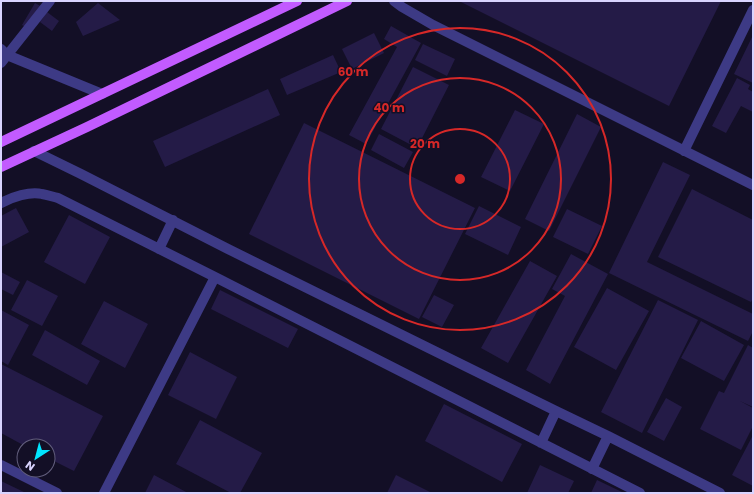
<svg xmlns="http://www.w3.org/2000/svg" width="754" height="494" viewBox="0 0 754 494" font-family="Poppins,sans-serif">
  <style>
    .building { fill: #241b47 }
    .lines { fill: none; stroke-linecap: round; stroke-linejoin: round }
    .minor { stroke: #3d3a85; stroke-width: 10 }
    .major { stroke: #c25bff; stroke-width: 10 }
    .ring { fill: none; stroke: #d62828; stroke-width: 2 }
    .centre { fill: #d62828; stroke: #130f26; stroke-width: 2 }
    .ring-label { font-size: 12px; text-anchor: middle; font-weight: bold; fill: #d62828; stroke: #130f26; stroke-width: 3; stroke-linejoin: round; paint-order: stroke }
  </style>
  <rect width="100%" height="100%" fill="#130f26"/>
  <path class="building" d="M 459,1 L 721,1 L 669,106 Z
    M 35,3 L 46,9 L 32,31 L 22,25 Z
    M 98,3 L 120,20 L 83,36 L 76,22 Z
    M 47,12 L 59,21 L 52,31 L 40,22 Z
    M 391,26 L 421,43 L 366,144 L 349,135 L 397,47 L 384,39 Z
    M 374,33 L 384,53 L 352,69 L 342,49 Z
    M 753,35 L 753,83 L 734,74 Z
    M 423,44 L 455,59 L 447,76 L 415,60 Z
    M 333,55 L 341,72 L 287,95 L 280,79 Z
    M 413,67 L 449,85 L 417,148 L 381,129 Z
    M 737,78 L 750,85 L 748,89 L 753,92 L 753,112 L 741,106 L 726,133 L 712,126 Z
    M 268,89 L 280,115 L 165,167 L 153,141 Z
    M 515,110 L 544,124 L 510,191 L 481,177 Z
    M 577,114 L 601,127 L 549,231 L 525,219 Z
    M 304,123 L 475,208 L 419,319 L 249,234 Z
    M 379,134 L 413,152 L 404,168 L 371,150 Z
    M 663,162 L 690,175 L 647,262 L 753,314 L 753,331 L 748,341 L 609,273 Z
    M 692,189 L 753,220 L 753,298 L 751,302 L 658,257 Z
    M 479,206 L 521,227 L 508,255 L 465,234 Z
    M 16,208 L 29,232 L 1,247 L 1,216 Z
    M 567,209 L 602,226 L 588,254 L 553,237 Z
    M 69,215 L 110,237 L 85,284 L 44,262 Z
    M 571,254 L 608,274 L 550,384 L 526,370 L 565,296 L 552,289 Z
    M 530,261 L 557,276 L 508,363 L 481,348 Z
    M 1,272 L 20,282 L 13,295 L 1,289 Z
    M 27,280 L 58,296 L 42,326 L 11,310 Z
    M 607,288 L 649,311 L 616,370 L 574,347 Z
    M 220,290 L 298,329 L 288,348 L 211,309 Z
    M 434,295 L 454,305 L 442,327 L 422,317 Z
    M 658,300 L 698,320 L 642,433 L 601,412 Z
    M 104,301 L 148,324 L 125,368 L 81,344 Z
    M 1,310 L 29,325 L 8,365 L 1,361 Z
    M 701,321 L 744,345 L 724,381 L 681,358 Z
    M 45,330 L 100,361 L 87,385 L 32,355 Z
    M 748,345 L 753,348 L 753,407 L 740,401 L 753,408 L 753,426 L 741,450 L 700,429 L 719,391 L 724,393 Z
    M 190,352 L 237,377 L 216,419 L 168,395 Z
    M 1,364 L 103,416 L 74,471 L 48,458 L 48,446 L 25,446 L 1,433 Z
    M 666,398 L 682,407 L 664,441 L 647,432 Z
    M 444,404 L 522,444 L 502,482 L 425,441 Z
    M 200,420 L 262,453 L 240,493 L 231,493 L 176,464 Z
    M 753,435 L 753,486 L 732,475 Z
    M 540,465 L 574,481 L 568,493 L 527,493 Z
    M 154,475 L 188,493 L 145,493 Z
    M 396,475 L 432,493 L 387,493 Z
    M 597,480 L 624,493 L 591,493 Z
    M 1,481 L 26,493 L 1,493 Z"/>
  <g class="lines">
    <path class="minor" d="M 394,1 L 402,7 L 433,25 L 753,185
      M 1,49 L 7,55 L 102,94
      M 1,63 L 50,1
      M 34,151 L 81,174 L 228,249 L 556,411 L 608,436 L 720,493
      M 684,151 L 753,10
      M 1,203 C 12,197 30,191 42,194 C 48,195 53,197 58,198 L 215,277 L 640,493
      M 159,249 L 173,220
      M 541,443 L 556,411
      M 1,465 L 57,493
      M 592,469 L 608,436
      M 104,493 L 215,277"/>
    <path class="major" d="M 1,142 L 297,1
      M 1,167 L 87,127 L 347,1"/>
  </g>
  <g class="ring">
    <circle cx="460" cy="179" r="50"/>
    <circle cx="460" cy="179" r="101"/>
    <circle cx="460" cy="179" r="151"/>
  </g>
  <circle cx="460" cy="179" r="6" class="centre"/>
  <g class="ring-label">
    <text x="353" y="76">60 m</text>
    <text x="389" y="112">40 m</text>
    <text x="425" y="148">20 m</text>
  </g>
  <rect width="754" height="494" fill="none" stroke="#d9d4ff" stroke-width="4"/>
  <g transform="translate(36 458) rotate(216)"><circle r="19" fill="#130f26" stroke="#625e7d"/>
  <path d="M0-3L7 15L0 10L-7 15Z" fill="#00e5ff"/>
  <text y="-6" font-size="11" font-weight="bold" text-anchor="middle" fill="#d9d4ff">N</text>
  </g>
</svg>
